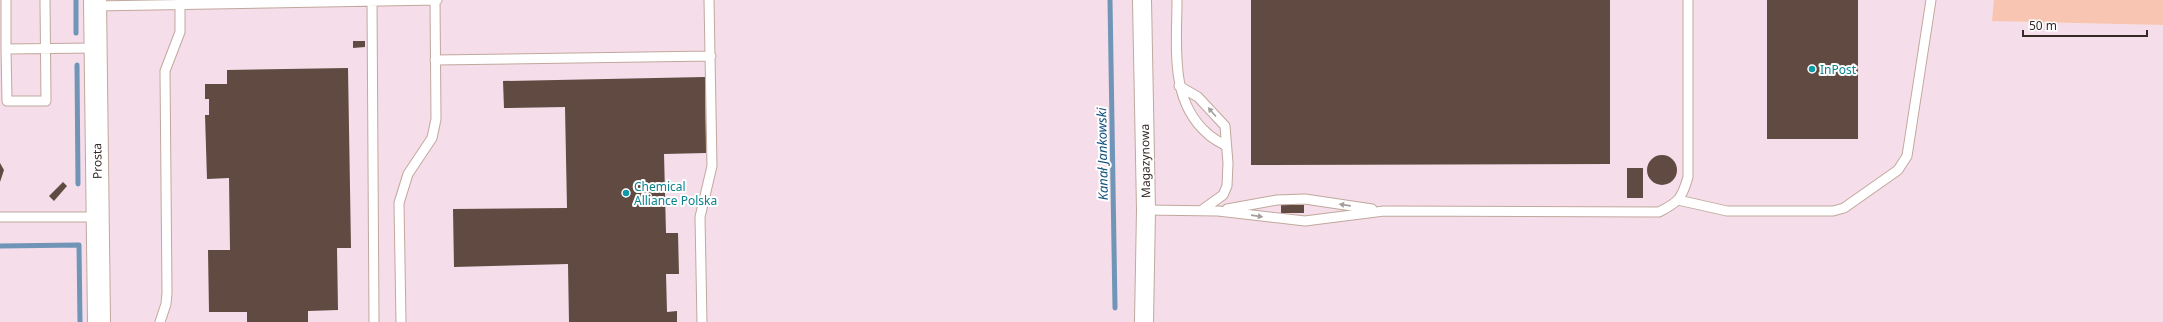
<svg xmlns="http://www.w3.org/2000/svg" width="2163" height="322" viewBox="0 0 2163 322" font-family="'Noto Sans',sans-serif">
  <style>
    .industrial { fill: #f5dde9 }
    .green { fill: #f7c5b1 }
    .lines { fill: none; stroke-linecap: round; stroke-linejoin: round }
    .stream { stroke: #7095b7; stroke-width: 5 }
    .building { fill: #604a41 }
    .lane-casing { stroke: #c1a89d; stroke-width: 11 }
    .street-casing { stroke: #c1a89d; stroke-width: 20 }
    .secondary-casing { stroke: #c1a89d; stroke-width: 24 }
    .lane { stroke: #fff; stroke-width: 9 }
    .street { stroke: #fff; stroke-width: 18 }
    .secondary { stroke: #fff; stroke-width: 22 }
    .oneway { fill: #a49f9d }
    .culture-dot { fill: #0f9aa8; stroke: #fff; stroke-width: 1.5 }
    .labels { text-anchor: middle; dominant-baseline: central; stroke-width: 4; stroke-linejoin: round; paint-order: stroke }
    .culture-label { font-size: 12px; fill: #0d838f; stroke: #fff; text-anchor: start }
    .street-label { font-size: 12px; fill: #352a26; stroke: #fff }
    .water-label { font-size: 13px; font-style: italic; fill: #11517f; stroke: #fff }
  </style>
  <rect width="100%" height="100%" fill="#fbebe4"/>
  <path class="industrial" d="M 0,0 L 2016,0 L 2015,22 L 2163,25 L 2163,322 L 0,322 Z"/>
  <path class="green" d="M 1994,0 L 2163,0 L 2163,25 L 1992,21 Z"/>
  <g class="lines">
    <path class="stream" d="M 76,0 L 76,33
      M 1110,0 L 1115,308
      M 77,65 L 78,184
      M 0,246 L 79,245 L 80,322"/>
  </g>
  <path class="building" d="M 1251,0 L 1610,0 L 1610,164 L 1251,165 Z
    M 1767,0 L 1858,0 L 1858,139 L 1767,139 Z
    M 353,41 L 365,41 L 365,47 L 353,48 Z
    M 348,68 L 351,248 L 337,248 L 338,310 L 308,311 L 308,322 L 247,322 L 247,312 L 209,312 L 208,250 L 230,250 L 229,178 L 207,179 L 205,115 L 209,115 L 209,99 L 205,99 L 205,84 L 227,84 L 227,70 Z
    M 705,77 L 706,153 L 664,154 L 666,233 L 678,233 L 679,274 L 666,274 L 667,312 L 677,311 L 677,322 L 569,322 L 568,264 L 454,267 L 453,209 L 567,208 L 565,107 L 504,108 L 503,81 Z
    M1647 170a15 15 0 1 1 30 0a15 15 0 1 1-30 0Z
    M 0,163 L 4,170 L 0,182 Z
    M 1627,168 L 1643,168 L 1643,198 L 1627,198 Z
    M 63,182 L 67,186 L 54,201 L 49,196 Z
    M 1281,205 L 1304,205 L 1304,213 L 1281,213 Z"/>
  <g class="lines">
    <defs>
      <path id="lane" d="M 6,0 L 6,49 L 95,48
        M 1177,0 C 1177,46 1169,101 1208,134 C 1213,139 1220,142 1226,146
        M 372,1 L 374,322
        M 95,6 L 437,0
        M 6,49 L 7,101 L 46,101 L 45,0
        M 435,60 L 711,56
        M 1179,86 L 1198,97 L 1225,126 L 1228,163 L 1227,186 L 1223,195 L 1202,210
        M 1678,200 L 1727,211 L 1833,211 L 1844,208 L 1898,170 L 1907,156 L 1931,0
        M 1227,209 L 1277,200 L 1305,199 L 1372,209
        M 1146,210 L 1218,211 L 1305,221 L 1384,211 L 1659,212 C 1679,202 1682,198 1688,177 L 1688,0
        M 0,217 L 98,217
        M 160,322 L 166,304 L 167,293 L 165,71 L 180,32 L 180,5
        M 401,322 L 399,203 L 408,174 L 432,138 L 436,119 L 435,0
        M 702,322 L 700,217 L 712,166 L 709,0"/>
      <path id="street" d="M 1142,0 L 1146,210 L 1144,322"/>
      <path id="secondary" d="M 95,0 L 99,322"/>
    </defs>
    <use href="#lane" class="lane-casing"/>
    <use href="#street" class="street-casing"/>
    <use href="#secondary" class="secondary-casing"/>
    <use href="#lane" class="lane"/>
    <use href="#street" class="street"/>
    <use href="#secondary" class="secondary"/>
  </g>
  <defs><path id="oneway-solid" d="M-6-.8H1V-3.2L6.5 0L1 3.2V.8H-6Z"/></defs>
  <g class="oneway">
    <use href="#oneway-solid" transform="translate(1212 112) rotate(-131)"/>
    <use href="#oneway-solid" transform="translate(1345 205) rotate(-172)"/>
    <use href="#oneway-solid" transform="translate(1257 216) rotate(8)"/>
  </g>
  <g class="culture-dot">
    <circle cx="1812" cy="69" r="4"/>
    <circle cx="626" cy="193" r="4"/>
  </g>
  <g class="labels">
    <g class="culture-label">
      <text x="1820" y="69">InPost</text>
      <text x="634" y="186">Chemical<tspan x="634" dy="14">Alliance Polska</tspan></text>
    </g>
    <g class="street-label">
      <text transform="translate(97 161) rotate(-91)">Prosta</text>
      <text transform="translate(1145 161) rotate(-91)">Magazynowa</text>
    </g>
    <g class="water-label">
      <text transform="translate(1102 154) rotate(-91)">Kanał Jankowski</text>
    </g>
  </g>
  <path d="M2023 30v6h124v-6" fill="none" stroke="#352a26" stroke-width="2"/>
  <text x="2029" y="30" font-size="12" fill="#352a26" stroke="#ffffff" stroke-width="3" paint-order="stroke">50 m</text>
</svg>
